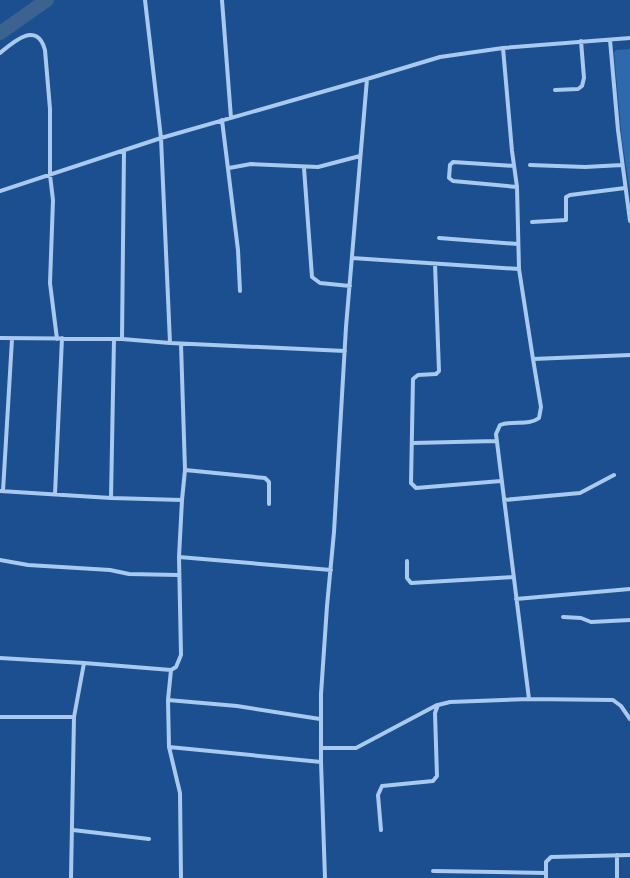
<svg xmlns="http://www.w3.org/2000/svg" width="630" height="878" viewBox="0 0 630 878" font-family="'PT Sans',sans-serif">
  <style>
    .green { fill: #2e69ad }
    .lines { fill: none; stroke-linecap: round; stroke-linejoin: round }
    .river { stroke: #3c6290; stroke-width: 14 }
    .minor { stroke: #a9c9ee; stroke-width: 4 }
  </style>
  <rect width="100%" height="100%" fill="#1b4f8f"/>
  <path class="green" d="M 630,49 L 630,191 L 622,140 L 614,53 L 616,50 Z"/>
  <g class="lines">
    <path class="river" d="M 0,33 L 47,0"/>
    <path class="minor" d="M 222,0 L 231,118
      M 610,40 L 618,130 L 630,221
      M 503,48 L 512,151 L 517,187 L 519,269 L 533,359 L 630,355
      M 0,53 C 14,41 37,21 45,50 L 50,109 L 50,175 L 53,200 L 50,283 L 57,339
      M 555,90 L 578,89 L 582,86 L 584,78 L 581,41
      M 222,120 L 238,250 L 240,291
      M 530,165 L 585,167 L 622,165
      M 514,166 L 453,162 L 450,165 L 449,178 L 453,181 L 517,187
      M 229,168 L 251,164 L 318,167 L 360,156
      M 304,168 L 312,277 L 320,283 L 350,286
      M 0,191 L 161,138 L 145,0
      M 532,222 L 566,220 L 566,197 L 570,195 L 625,188
      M 439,238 L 518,244
      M 352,258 L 519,269
      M 435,264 L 439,371 L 436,374 L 418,375 L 413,379 L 411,483 L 416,488 L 501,481
      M 0,338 L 122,339 L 170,343
      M 114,339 L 111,498 L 182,500 L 179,557 L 331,570
      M 122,339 L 124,150
      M 181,344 L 185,470 L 182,500
      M 345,351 L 170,343 L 161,138 L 367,79
      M 533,359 L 541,407 L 539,418 C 529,426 512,420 500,425 L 496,434 L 529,699 L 613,700 L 621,706 L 630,719
      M 413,443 L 496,441
      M 185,470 L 265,478 L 269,482 L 269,504
      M 0,491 L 111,498
      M 3,491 L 12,339
      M 55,494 L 62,338
      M 504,500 L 580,493 L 614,475
      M 0,560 L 28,565 L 110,570 L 129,574 L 178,575
      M 407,561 L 407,578 L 411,583 L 513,577
      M 516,599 L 630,589
      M 563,617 L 581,618 L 591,622 L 630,620
      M 0,658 L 84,663
      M 168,700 L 171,670
      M 0,717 L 74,717
      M 320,719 L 237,706 L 168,700 L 169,747 L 321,762
      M 169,747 L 180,793 L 181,878
      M 321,748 L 356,748 L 437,705
      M 73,830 L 149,839
      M 381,830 L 378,795 L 382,786 L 433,781 L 437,776 L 435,713 L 438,705 L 450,702 L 529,699
      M 617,855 L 617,878
      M 433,871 L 546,873
      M 71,878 L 74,717 L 84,663 L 171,670 L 176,667 L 181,655 L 179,557
      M 325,878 L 321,762 L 321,694 L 327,606 L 334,532 L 346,327 L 367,79 L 440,57 L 503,48 L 630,38
      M 546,878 L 546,862 L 551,857 L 630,855"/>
  </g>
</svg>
